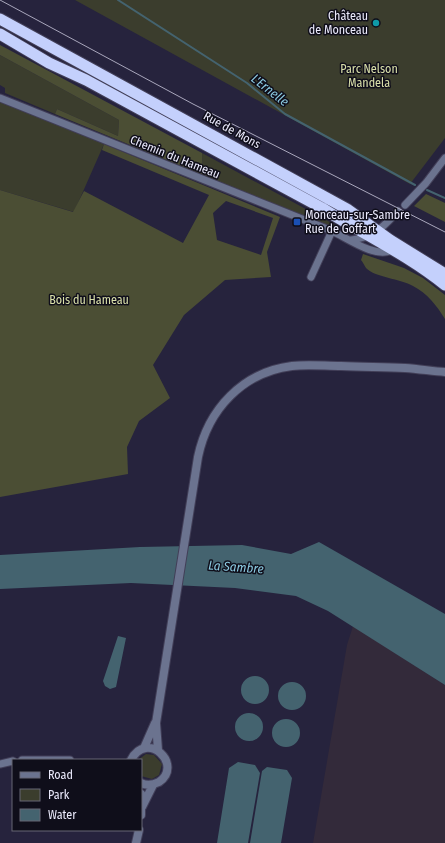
<svg xmlns="http://www.w3.org/2000/svg" width="445" height="843" viewBox="0 0 445 843" font-family="'Fira Sans Condensed',sans-serif">
  <style>
    .industrial { fill: #332a3a }
    .green { fill: #3b3d2d }
    .forest { fill: #4b4e34; fill-rule: evenodd }
    .water { fill: #44636f }
    .lines { fill: none; stroke-linecap: round; stroke-linejoin: round }
    .stream { stroke: #44636f; stroke-width: 2 }
    .minor-casing { stroke: #423f58; stroke-width: 9 }
    .tertiary-casing { stroke: #423f58; stroke-width: 10 }
    .trunk-casing { stroke: #423f58; stroke-width: 13 }
    .minor { stroke: #6b738f; stroke-width: 7 }
    .tertiary { stroke: #6b738f; stroke-width: 8 }
    .trunk { stroke: #c4d0fc; stroke-width: 11 }
    .tram { stroke: #a9a7bc; stroke-width: 1 }
    .culture-dot { fill: #0f9aa8; stroke: #0f0e1a; stroke-width: 1.5 }
    .transit-dot { fill: #1a4fb4; stroke: #0f0e1a; stroke-width: 1.5 }
    .labels { text-anchor: middle; dominant-baseline: central; stroke-width: 3; stroke-linejoin: round; paint-order: stroke }
    .poi-label { font-size: 12px; fill: #ecebfd; stroke: #0f0e1a; text-anchor: end }
    .park-label { font-size: 12px; fill: #dae0aa; stroke: #0f0e1a }
    .street-label { font-size: 12px; fill: #ecebfd; stroke: #0f0e1a }
    .water-label { font-size: 13px; font-style: italic; fill: #8bc9e0; stroke: #0f0e1a }
  </style>
  <rect width="100%" height="100%" fill="#26233d"/>
  <path class="industrial" d="M 353,626 L 445,685 L 445,843 L 313,843 L 347,645 Z"/>
  <path class="green" d="M 75,0 L 445,0 L 445,138 L 410,184 Z
    M 0,55 L 119,120 L 118,136 L 57,109 L 55,114 L 5,93 L 5,88 L 0,85 Z
    M 0,102 L 104,144 L 74,212 L 0,190 Z
    M 202,153 L 339,227 L 338,230 L 203,175 Z
    M 146,754 L 154,755 L 162,764 L 159,775 L 152,779 L 141,776 L 141,760 L 138,760 Z"/>
  <path class="forest" d="M 0,45 L 202,153 L 203,175 L 55,114 L 57,109 L 118,136 L 119,120 L 0,55 Z
    M 104,144 L 280,217 L 267,252 L 271,277 L 225,280 L 184,315 L 153,365 L 170,398 L 139,421 L 127,447 L 128,474 L 0,497 L 0,190 L 73,212 L 84,191 L 183,243 L 209,195 L 102,150 ZM 226,201 L 273,218 L 261,255 L 217,240 L 213,213 Z
    M 426,194 L 445,203 L 445,222 L 414,206 Z
    M 363,254 L 404,268 L 423,278 L 445,295 L 445,319 C 437,306 427,293 413,286 C 401,279 374,277 366,268 C 364,265 363,262 361,260 Z"/>
  <path class="water" d="M 319,542 L 445,614 L 445,685 L 328,611 L 296,596 L 235,588 L 131,583 L 0,589 L 0,555 L 140,547 L 242,545 L 291,554 Z
    M 118,636 L 126,638 L 116,687 L 110,689 L 105,686 L 103,681 Z
    M241 690a14 14 0 1 1 28 0a14 14 0 1 1-28 0Z
    M278 696a14 14 0 1 1 28 0a14 14 0 1 1-28 0Z
    M235 727a14 14 0 1 1 28 0a14 14 0 1 1-28 0Z
    M272 733a14 14 0 1 1 28 0a14 14 0 1 1-28 0Z
    M 238,762 L 255,765 L 260,773 L 248,843 L 217,843 L 229,768 Z
    M 267,767 L 287,770 L 292,778 L 281,843 L 250,843 L 262,771 Z"/>
  <g class="lines">
    <path class="stream" d="M 118,0 L 247,83 L 285,114 L 415,185
      M 427,190 L 445,198"/>
    <defs>
      <path id="minor" d="M 0,98 L 332,231 C 347,238 376,259 392,250
        M 405,205 L 426,183 L 445,158
        M 351,240 C 375,237 382,228 398,211
        M 311,277 L 332,231
        M 22,760 L 70,760
        M 0,764 L 13,761"/>
      <path id="tertiary" d="M 144,748 L 155,723
        M 158,750 L 156,723 L 198,457 C 208,409 243,372 292,366 C 308,364 325,366 341,366 C 363,367 384,367 405,368 C 419,369 432,371 445,372
        M 131,760 C 147,729 184,765 159,782 C 153,785 147,786 141,783
        M 141,794 L 141,815
        M 142,807 L 153,785
        M 136,843 L 139,830"/>
      <path id="trunk" d="M 0,19 L 347,209 L 390,240 L 445,274
        M 0,34 L 49,63 L 86,80 L 322,208 C 363,234 408,255 445,285"/>
    </defs>
    <use href="#minor" class="minor-casing"/>
    <use href="#tertiary" class="tertiary-casing"/>
    <use href="#trunk" class="trunk-casing"/>
    <use href="#minor" class="minor"/>
    <use href="#tertiary" class="tertiary"/>
    <use href="#trunk" class="trunk"/>
    <path class="tram" d="M 0,0 L 193,104 L 445,232"/>
  </g>
  <circle class="culture-dot" cx="376" cy="23" r="4"/>
  <rect class="transit-dot" x="293" y="218" width="8" height="8" rx="2"/>
  <g class="labels">
    <g class="poi-label">
      <text x="368" y="16">Château<tspan x="368" dy="14">de Monceau</tspan></text>
      <text x="305" y="215" text-anchor="start">Monceau-sur-Sambre<tspan x="305" dy="14">Rue de Goffart</tspan></text>
    </g>
    <g class="park-label">
      <text x="369" y="69">Parc Nelson<tspan x="369" dy="14">Mandela</tspan></text>
      <text x="89" y="300">Bois du Hameau</text>
    </g>
    <g class="street-label">
      <text transform="translate(232 130) rotate(29)">Rue de Mons</text>
      <text transform="translate(175 157) rotate(22)">Chemin du Hameau</text>
    </g>
    <g class="water-label">
      <text transform="translate(270 90) rotate(38)">L'Ernelle</text>
      <text transform="translate(236 567) rotate(4)">La Sambre</text>
    </g>
  </g>
  <rect x="12" y="759" width="130" height="72" fill="#0f0e1a" stroke="#676675"/>
  <rect x="20" y="772" width="20" height="6" fill="#6b738f" stroke="#676675"/>
  <text x="48" y="779" font-size="12" fill="#ecebfd">Road</text>
  <rect x="20" y="789" width="20" height="12" fill="#3b3d2d" stroke="#676675"/>
  <text x="48" y="799" font-size="12" fill="#ecebfd">Park</text>
  <rect x="20" y="809" width="20" height="12" fill="#44636f" stroke="#676675"/>
  <text x="48" y="819" font-size="12" fill="#ecebfd">Water</text>
</svg>
